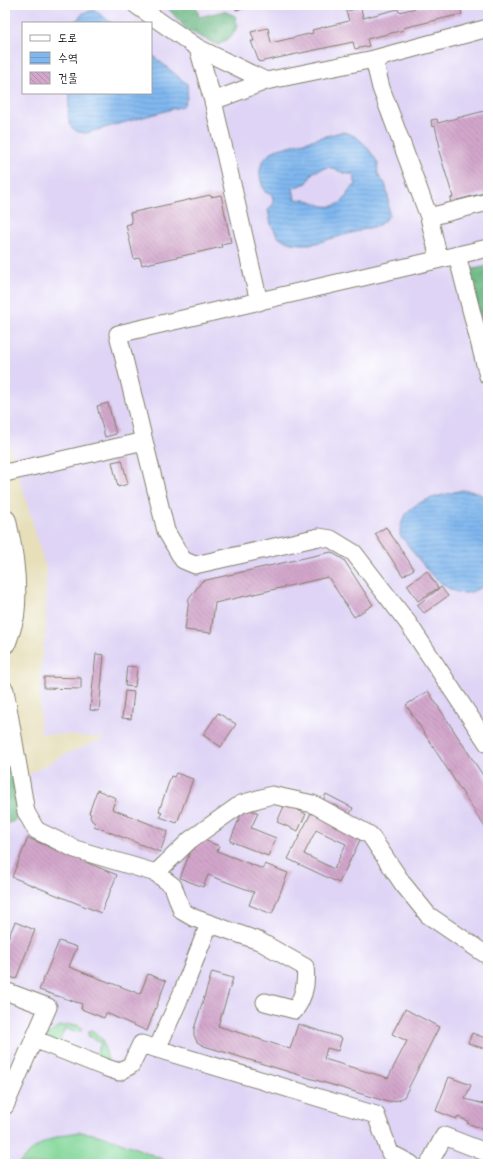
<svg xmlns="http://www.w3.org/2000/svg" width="493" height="1169" viewBox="0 0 493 1169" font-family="Pangolin,'Poor Story',sans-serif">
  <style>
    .built { fill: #dfd4f5; fill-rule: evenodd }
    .grass { fill: url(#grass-tufts); stroke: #4e785a }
    .forest { fill: url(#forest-crowns); stroke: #42694e }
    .garden { fill: #80d597; stroke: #4e785a }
    .water { fill: url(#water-rules); stroke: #4e6a86; fill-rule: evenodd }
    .building { fill: url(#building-back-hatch); fill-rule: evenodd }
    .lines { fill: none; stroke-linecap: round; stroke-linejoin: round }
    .minor-casing { stroke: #817e6b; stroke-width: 19 }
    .major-casing { stroke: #817e6b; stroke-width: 24 }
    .minor { stroke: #fff; stroke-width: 17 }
    .major { stroke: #fff; stroke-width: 22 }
  </style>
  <defs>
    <pattern id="grass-tufts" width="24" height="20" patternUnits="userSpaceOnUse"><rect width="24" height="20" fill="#80d597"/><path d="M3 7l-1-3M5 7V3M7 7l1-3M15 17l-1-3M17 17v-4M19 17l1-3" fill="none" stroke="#6eb682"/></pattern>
    <pattern id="forest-crowns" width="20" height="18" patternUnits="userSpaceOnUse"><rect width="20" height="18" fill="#68b680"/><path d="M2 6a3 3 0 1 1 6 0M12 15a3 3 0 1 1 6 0" fill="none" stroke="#559368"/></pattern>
    <pattern id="water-rules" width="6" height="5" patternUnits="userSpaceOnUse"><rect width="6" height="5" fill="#80b7ef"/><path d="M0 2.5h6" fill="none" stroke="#6e9dcc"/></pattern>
    <pattern id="building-back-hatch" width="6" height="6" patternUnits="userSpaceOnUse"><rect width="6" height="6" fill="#d2a6cb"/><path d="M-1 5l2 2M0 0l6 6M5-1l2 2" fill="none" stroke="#b48eae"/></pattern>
  </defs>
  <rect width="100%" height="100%" fill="#fff"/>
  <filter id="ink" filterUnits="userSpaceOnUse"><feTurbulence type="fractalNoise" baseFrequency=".025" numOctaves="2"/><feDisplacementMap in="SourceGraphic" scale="8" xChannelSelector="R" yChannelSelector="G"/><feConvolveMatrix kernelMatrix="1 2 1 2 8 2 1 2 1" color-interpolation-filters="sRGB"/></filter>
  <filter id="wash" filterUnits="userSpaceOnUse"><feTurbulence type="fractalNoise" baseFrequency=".012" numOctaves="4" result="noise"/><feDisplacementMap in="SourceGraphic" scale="16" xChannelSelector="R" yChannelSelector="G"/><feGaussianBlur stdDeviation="0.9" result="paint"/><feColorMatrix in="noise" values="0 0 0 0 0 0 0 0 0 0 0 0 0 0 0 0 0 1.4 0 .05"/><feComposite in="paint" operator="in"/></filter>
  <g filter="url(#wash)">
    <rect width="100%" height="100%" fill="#e6dfba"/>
    <path class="built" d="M 5,5 L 488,5 L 488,1164 L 5,1164 L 5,788 L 63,755 L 105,738 L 40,733 L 40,671 L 46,628 L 46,569 L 5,428 ZM 23,23 L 151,23 L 151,93 L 23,93 Z"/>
    <path class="grass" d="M 69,1025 L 78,1025 L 81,1027 L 81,1031 L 74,1032 L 65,1028 L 58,1045 L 45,1037 L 60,1026 Z
      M 92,1030 L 102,1039 L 108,1060 L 94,1060 L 101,1043 L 88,1036 L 89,1031 Z"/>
    <path class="forest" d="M 165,5 L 196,5 L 199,17 L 224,11 L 235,16 C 241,31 231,38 218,45 L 187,30 Z
      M 488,266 L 488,348 L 469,270 Z
      M 10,766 L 21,813 C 18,821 12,822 5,824 L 5,767 Z"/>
    <path class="garden" d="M 80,1132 C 112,1135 143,1152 174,1164 L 19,1164 C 35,1144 54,1135 80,1132 Z"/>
    <path class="water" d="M 94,10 L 112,23 L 75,23 L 83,13 Z
      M 151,54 L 187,84 C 188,93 188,99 183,106 L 86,133 C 62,132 69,110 70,93 L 151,93 Z
      M 341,132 C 359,133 369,149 378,163 C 377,172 377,177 385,183 L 388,196 L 389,216 L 379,225 L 313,244 L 303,244 L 291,243 L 278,237 L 271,224 L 268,210 L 274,203 L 272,195 L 265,192 C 257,174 257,162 275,150 ZM 328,167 C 337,169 344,175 353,174 L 356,185 C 344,192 350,194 343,201 C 332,210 321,206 311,201 C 306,199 300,200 295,199 L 293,188 L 307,183 L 313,172 Z
      M 462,490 L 477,492 L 488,500 L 488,584 C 481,587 472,593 465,593 C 440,594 415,553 400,535 C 400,500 435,498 462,490 Z"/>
    <g id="blocks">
      <path class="building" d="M 235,5 L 256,5 L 256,6 L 236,10 Z
        M 429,5 L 460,5 L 462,14 L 403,28 L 404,30 L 367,39 L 369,46 L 355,49 L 353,42 L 259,62 L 251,41 L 254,41 L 251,32 L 268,28 L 271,43 L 313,33 L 312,30 L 349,21 L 346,11 L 361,8 L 363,18 L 398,9 L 399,12 Z
        M 488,110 L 488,192 L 457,200 L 457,202 L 451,204 L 450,198 L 453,197 L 438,148 L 440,147 L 435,126 L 432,127 L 431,120 L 437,119 L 438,123 Z
        M 210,195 L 211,197 L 221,195 L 231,242 L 221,244 L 222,247 L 142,265 L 140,258 L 134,259 L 126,225 L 132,223 L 130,213 Z
        M 108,403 L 116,434 L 105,437 L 97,406 Z
        M 122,460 L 128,484 L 118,487 L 112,462 Z
        M 386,527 L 414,569 L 403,576 L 375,534 Z
        M 331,552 L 344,560 L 373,605 L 354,617 L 328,577 L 215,603 L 211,633 L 185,630 L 189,599 L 202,581 Z
        M 427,571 L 438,588 L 418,601 L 407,585 Z
        M 441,587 L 448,596 L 424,613 L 417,605 Z
        M 96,654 L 104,655 L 99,711 L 90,710 Z
        M 127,666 L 137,667 L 135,687 L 125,686 Z
        M 44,677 L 81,678 L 81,689 L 44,688 Z
        M 125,691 L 134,692 L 131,719 L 122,718 Z
        M 428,691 L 488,783 L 488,832 L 406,705 Z
        M 218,713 L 236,724 L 221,747 L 203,735 Z
        M 176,773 L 193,779 L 177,823 L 160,817 L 162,812 L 159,811 L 171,776 L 174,777 Z
        M 97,790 L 116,798 L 112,809 L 168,831 L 160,852 L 94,826 L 95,823 L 92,821 L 90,817 L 91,814 L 89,813 Z
        M 326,794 L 353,808 L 349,816 L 322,803 Z
        M 285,804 L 306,814 L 298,831 L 277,822 Z
        M 244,807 L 258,813 L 251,828 L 276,838 L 268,856 L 230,841 Z
        M 311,813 L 361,838 L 339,883 L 288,859 ZM 316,830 L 346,844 L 334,869 L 304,854 Z
        M 196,837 L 219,846 L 217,851 L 263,869 L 265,864 L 288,873 L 272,914 L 249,905 L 254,892 L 208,875 L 203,887 L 180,878 Z
        M 28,838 L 117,875 L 101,913 L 12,877 Z
        M 15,922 L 35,930 L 16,979 L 5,975 L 5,945 Z
        M 59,941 L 77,947 L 69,967 L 140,994 L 148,974 L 166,981 L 147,1031 L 106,1013 L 104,1018 L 81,1009 L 82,1004 L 39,990 Z
        M 212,972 L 233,978 L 218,1026 L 290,1049 L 298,1024 L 342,1038 L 338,1051 L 327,1048 L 324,1059 L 388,1078 L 407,1041 L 392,1034 L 405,1009 L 439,1027 L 404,1097 L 399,1100 L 388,1102 L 204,1046 L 197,1042 L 194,1035 L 194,1029 Z
        M 472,1033 L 488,1039 L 488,1050 L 468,1043 Z
        M 449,1077 L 471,1085 L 465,1099 L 488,1105 L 488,1131 L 467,1123 L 468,1121 L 458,1117 L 457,1119 L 436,1111 Z"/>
    </g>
  </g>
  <g filter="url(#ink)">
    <use href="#blocks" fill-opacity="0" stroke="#817e6b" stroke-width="1"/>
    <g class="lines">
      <defs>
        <path id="minor" d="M 136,5 L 198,48 L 266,81 L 374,59 L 488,28
          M 198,48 L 213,101 L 259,302
          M 374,59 L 381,88 L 429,217
          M 213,101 L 266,81
          M 457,255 L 488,376
          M 439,259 L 429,217 L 488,202
          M 144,441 L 166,531 L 183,560 L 195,565 L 319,537 L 331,539 L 354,553 L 408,623 L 488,744
          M 5,473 L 144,441 L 118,334 L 488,248
          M 5,690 L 26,812 L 36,830 L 75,849 L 156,873 L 173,886 L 182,911 L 194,918 L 259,941 L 305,967 C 307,982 304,997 295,1010 L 265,1002
          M 156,873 L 190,840 L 241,804 L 272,795 L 313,804 L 370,835 L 403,884 L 428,915 L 488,956
          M 5,991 L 48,1007 L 34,1039 L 104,1067 L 119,1072 L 131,1065 L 141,1044 L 376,1115 L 390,1153 L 411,1164
          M 157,1049 L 182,993 L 209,924
          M 5,1106 L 34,1039
          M 429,1164 L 444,1136 L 488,1153"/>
        <path id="major" d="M 5,521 C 12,551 17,584 13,616 C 11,624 8,634 5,642"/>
      </defs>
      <use href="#minor" class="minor-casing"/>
      <use href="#major" class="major-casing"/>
      <use href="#minor" class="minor"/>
      <use href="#major" class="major"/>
    </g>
  </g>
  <rect width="493" height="1169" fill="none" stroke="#fff" stroke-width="20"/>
  <rect x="22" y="22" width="130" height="72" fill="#ffffff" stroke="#a4a4a4"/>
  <rect x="30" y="35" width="20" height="6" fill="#ffffff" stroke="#a4a4a4"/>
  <text x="58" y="42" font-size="12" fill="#1c1c1c">도로</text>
  <rect x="30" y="52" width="20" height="12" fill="url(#water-rules)" stroke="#a4a4a4"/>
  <text x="58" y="62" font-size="12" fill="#1c1c1c">수역</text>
  <rect x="30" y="72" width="20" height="12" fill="url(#building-back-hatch)" stroke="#a4a4a4"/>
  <text x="58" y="82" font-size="12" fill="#1c1c1c">건물</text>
</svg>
